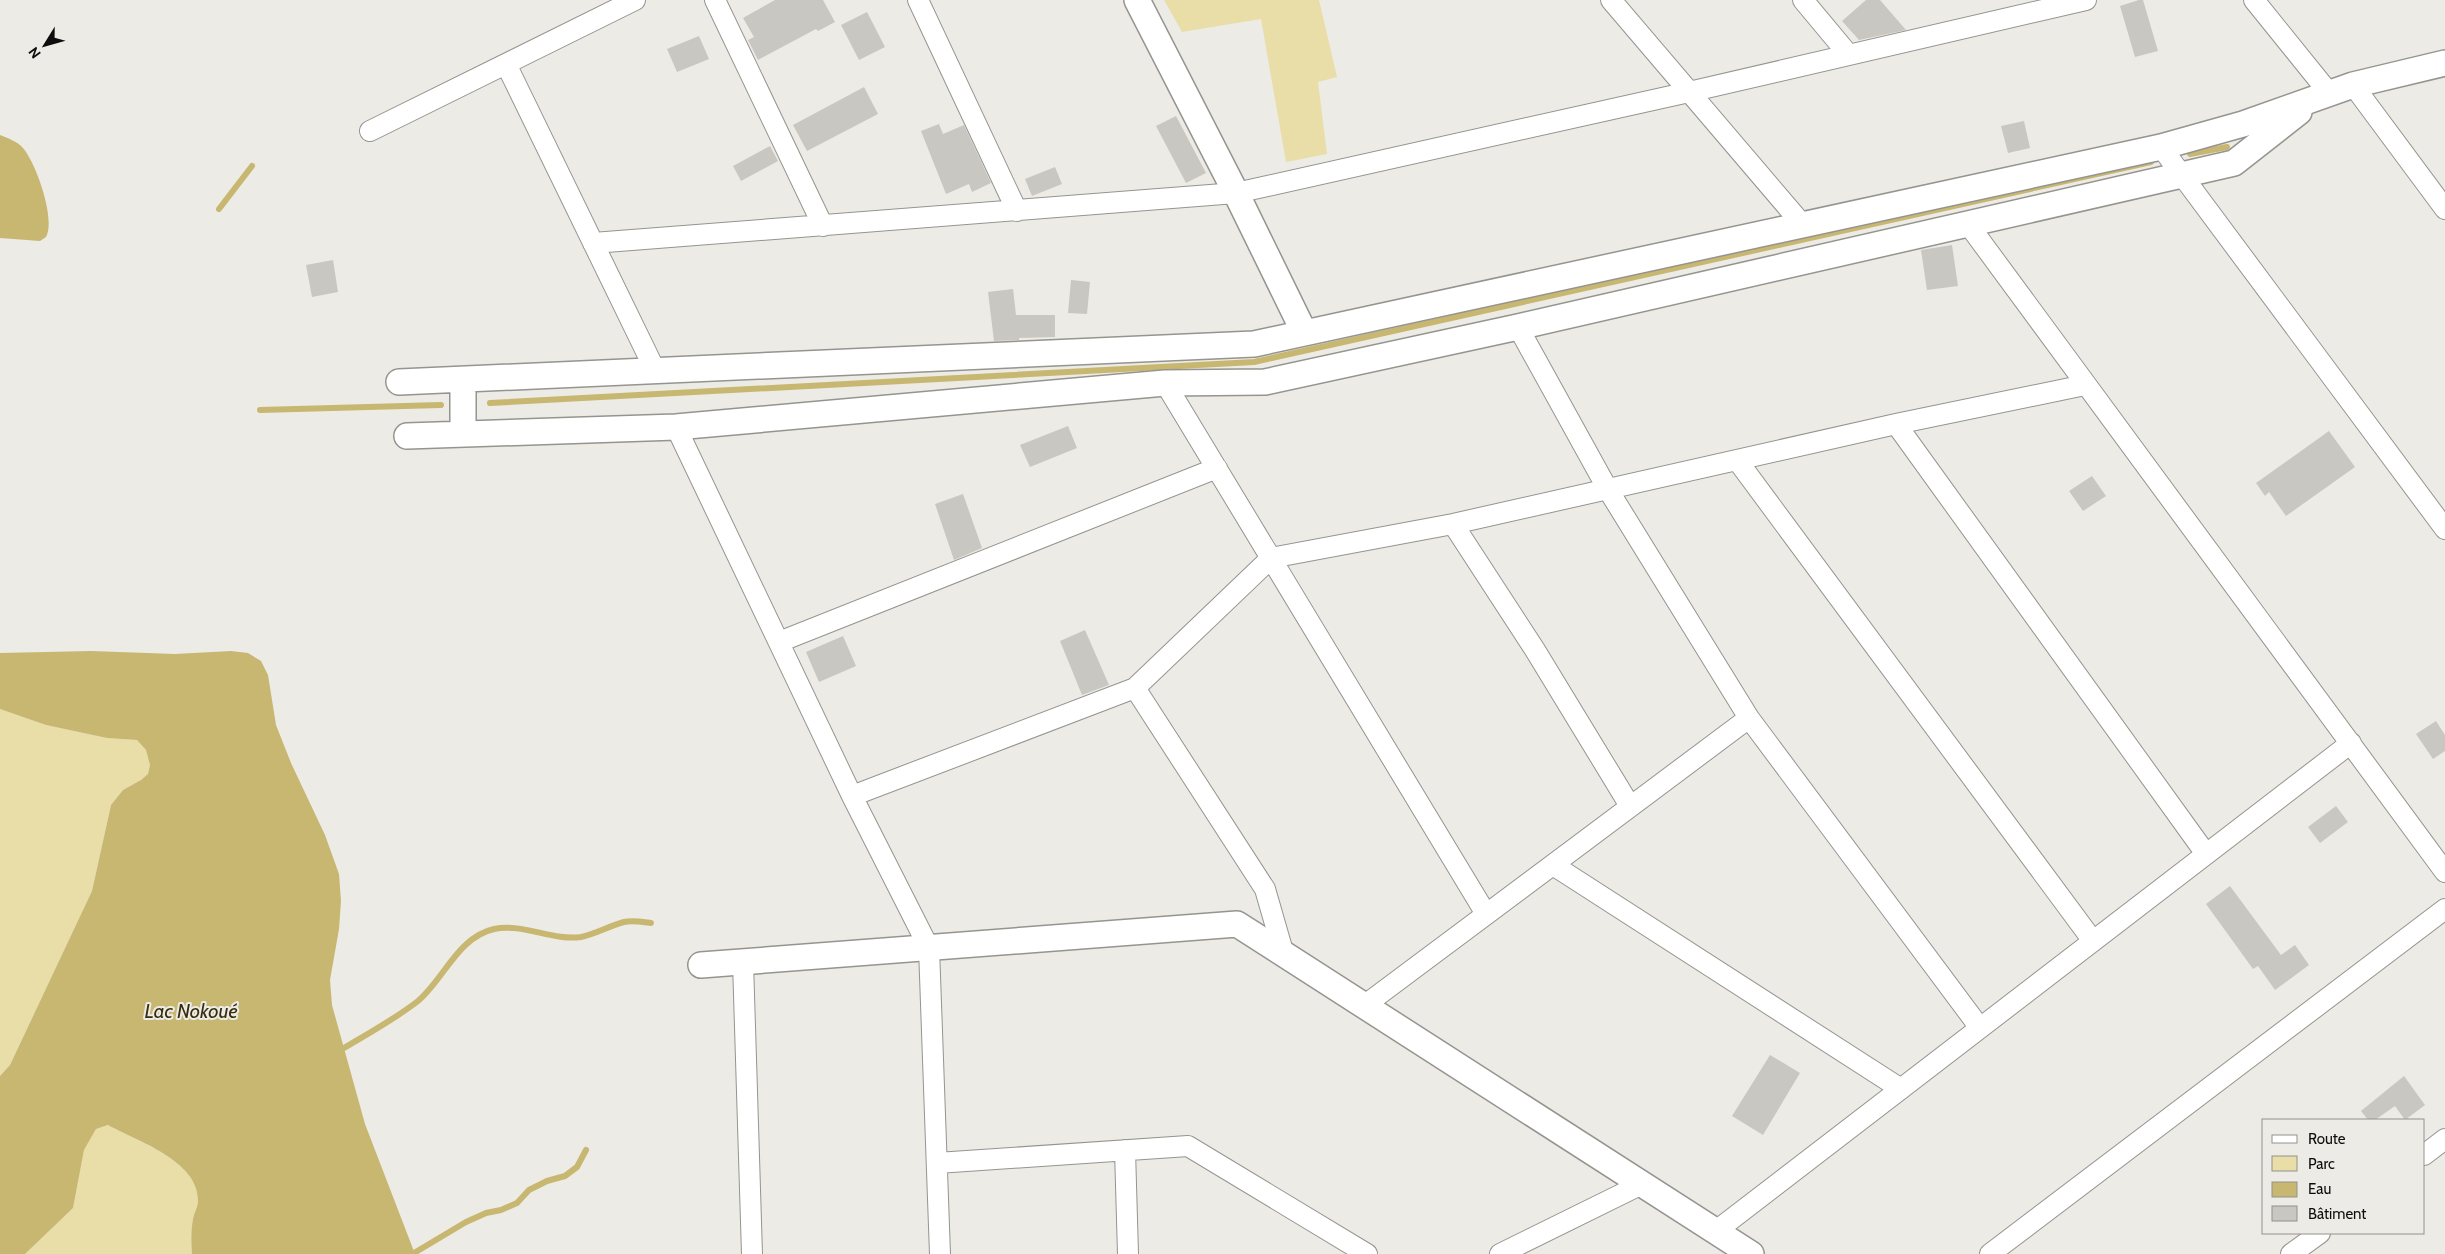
<svg xmlns="http://www.w3.org/2000/svg" width="2445" height="1254" viewBox="0 0 2445 1254" font-family="Cabin,sans-serif">
  <style>
    .green { fill: #e9dda8 }
    .water { fill: #c7b771 }
    .lines { fill: none; stroke-linecap: round; stroke-linejoin: round }
    .stream { stroke: #c7b771; stroke-width: 6 }
    .building { fill: #c8c7c1 }
    .minor-casing { stroke: #95948f; stroke-width: 22 }
    .tertiary-casing { stroke: #95948f; stroke-width: 28 }
    .minor { stroke: #fff; stroke-width: 20 }
    .tertiary { stroke: #fff; stroke-width: 25 }
    .labels { text-anchor: middle; dominant-baseline: central; stroke-width: 4; stroke-linejoin: round; paint-order: stroke }
    .water-label { font-size: 20px; font-style: italic; fill: #362e0f; stroke: #edebe6 }
  </style>
  <rect width="100%" height="100%" fill="#edebe6"/>
  <path class="green" d="M 1164,0 L 1319,0 L 1337,77 L 1318,82 L 1327,154 L 1286,162 L 1261,19 L 1182,32 Z
    M 0,709 L 46,725 L 107,738 L 137,740 L 146,750 L 150,765 L 148,774 L 141,780 L 123,790 L 111,805 L 92,891 L 10,1065 L 0,1076 Z
    M 109,1125 C 137,1142 199,1161 198,1201 C 198,1207 194,1213 193,1219 C 191,1230 191,1243 192,1254 L 25,1254 L 73,1208 L 84,1150 L 96,1129 Z"/>
  <path class="water" d="M 0,135 C 8,138 18,142 23,148 C 36,163 56,219 46,237 L 40,241 L 0,238 Z
    M 91,651 L 175,654 L 231,651 L 248,653 L 261,661 L 268,675 L 276,725 L 291,763 L 325,835 L 339,874 L 341,901 L 339,929 L 330,980 L 332,1005 L 365,1124 L 415,1254 L 192,1254 C 191,1243 191,1230 193,1219 C 194,1213 198,1207 198,1201 C 199,1161 137,1141 108,1125 L 96,1129 L 84,1150 L 73,1208 L 25,1254 L 0,1254 L 0,1076 L 10,1065 L 92,891 L 111,805 L 123,790 L 141,780 L 148,774 L 150,765 L 146,750 L 137,740 L 107,738 L 46,725 L 0,709 L 0,653 Z"/>
  <g class="lines">
    <path class="stream" d="M 2190,154 L 2227,147
      M 219,209 L 252,166
      M 490,403 L 1254,362 L 2151,162
      M 260,410 L 441,405
      M 344,1048 C 369,1033 395,1019 418,1001 C 444,979 458,937 494,929 C 523,923 552,941 581,937 C 596,934 609,926 624,922 C 632,920 643,922 651,923
      M 414,1253 L 466,1222 L 486,1213 L 501,1210 L 517,1203 L 529,1190 L 547,1181 L 565,1176 L 577,1167 L 586,1150"/>
  </g>
  <path class="building" d="M 775,0 L 823,0 L 835,22 L 818,31 L 816,29 L 758,60 L 748,40 L 754,37 L 743,18 Z
    M 1866,0 L 1880,0 L 1906,30 L 1859,40 L 1842,21 Z
    M 2139,0 L 2143,0 L 2158,51 L 2135,57 L 2120,6 Z
    M 867,12 L 885,47 L 859,60 L 841,25 Z
    M 699,36 L 709,59 L 677,72 L 667,49 Z
    M 864,87 L 878,114 L 807,151 L 793,125 Z
    M 1176,116 L 1206,173 L 1186,183 L 1156,126 Z
    M 2024,121 L 2030,148 L 2008,153 L 2001,126 Z
    M 939,124 L 943,134 L 964,125 L 991,183 L 972,192 L 969,184 L 946,194 L 921,131 Z
    M 770,146 L 778,161 L 741,181 L 733,166 Z
    M 1055,167 L 1062,184 L 1032,196 L 1025,179 Z
    M 1952,245 L 1958,286 L 1927,290 L 1921,250 Z
    M 333,260 L 338,292 L 312,297 L 306,265 Z
    M 1071,280 L 1090,282 L 1087,314 L 1068,313 Z
    M 1013,289 L 1016,315 L 1055,315 L 1055,337 L 1019,338 L 1019,340 L 994,341 L 988,292 Z
    M 1068,426 L 1077,448 L 1030,467 L 1020,445 Z
    M 2329,431 L 2355,467 L 2286,516 L 2269,492 L 2265,496 L 2256,483 Z
    M 2092,476 L 2106,496 L 2083,511 L 2069,491 Z
    M 963,494 L 982,548 L 954,560 L 935,504 Z
    M 1085,630 L 1109,685 L 1082,695 L 1060,641 Z
    M 843,636 L 856,666 L 819,682 L 806,652 Z
    M 2436,721 L 2445,735 L 2445,751 L 2433,759 L 2416,734 Z
    M 2336,806 L 2348,822 L 2320,843 L 2308,827 Z
    M 2230,886 L 2281,955 L 2295,945 L 2309,965 L 2275,990 L 2258,966 L 2253,969 L 2206,904 Z
    M 1770,1055 L 1800,1073 L 1763,1135 L 1732,1116 Z
    M 2404,1076 L 2425,1105 L 2405,1120 L 2395,1106 L 2375,1120 L 2368,1120 L 2361,1111 Z"/>
  <g class="lines">
    <defs>
      <path id="minor" d="M 715,0 L 823,226
        M 918,0 L 1017,211
        M 1611,0 L 1802,224
        M 1803,0 L 1848,54
        M 2254,0 L 2329,93
        M 506,64 L 655,370
        M 2353,85 L 2445,209
        M 370,131 L 635,0
        M 2161,147 L 2445,529
        M 1968,224 L 2445,872
        M 593,243 L 1236,193 L 1689,92 L 2086,0
        M 1518,327 L 1607,488 L 1749,718 L 1980,1028
        M 1165,383 L 1486,914
        M 1896,424 L 2206,854
        M 676,427 L 852,796 L 929,948 L 940,1254
        M 1737,460 L 2093,941
        M 1453,524 L 1535,650 L 1630,806
        M 779,642 L 1217,468
        M 1135,688 L 1265,889 L 1284,955
        M 852,796 L 1135,688 L 1271,558 L 1453,524 L 1896,424 L 2085,385
        M 1553,865 L 1901,1089
        M 743,962 L 752,1254
        M 1365,1005 L 1749,718
        M 1125,1150 L 1128,1254
        M 2424,1155 L 2445,1139
        M 937,1163 L 1188,1146 L 1367,1254
        M 1716,1231 L 2351,743
        M 1500,1254 L 1642,1184
        M 1990,1254 L 2445,909
        M 2291,1254 L 2320,1233"/>
      <path id="tertiary" d="M 1137,0 L 1236,193 L 1304,332
        M 399,382 L 1254,344 L 2161,147 L 2243,124 L 2353,85 L 2445,63
        M 463,434 L 463,380
        M 407,436 L 676,427 L 1165,383 L 1265,382 L 1518,327 L 2234,163 L 2299,112
        M 701,965 L 1237,924 L 1751,1254"/>
    </defs>
    <use href="#minor" class="minor-casing"/>
    <use href="#tertiary" class="tertiary-casing"/>
    <use href="#minor" class="minor"/>
    <use href="#tertiary" class="tertiary"/>
  </g>
  <g class="labels">
    <g class="water-label">
      <text x="191" y="1011">Lac Nokoué</text>
    </g>
  </g>
  <rect x="2262" y="1119" width="162" height="115" fill="#edebe6" stroke="#93928e"/>
  <rect x="2272" y="1135" width="25" height="8" fill="#ffffff" stroke="#93928e"/>
  <text x="2308" y="1144" font-size="15" fill="#0d0d0b">Route</text>
  <rect x="2272" y="1156" width="25" height="15" fill="#e9dda8" stroke="#93928e"/>
  <text x="2308" y="1169" font-size="15" fill="#0d0d0b">Parc</text>
  <rect x="2272" y="1182" width="25" height="15" fill="#c7b771" stroke="#93928e"/>
  <text x="2308" y="1194" font-size="15" fill="#0d0d0b">Eau</text>
  <rect x="2272" y="1206" width="25" height="15" fill="#c8c7c1" stroke="#93928e"/>
  <text x="2308" y="1219" font-size="15" fill="#0d0d0b">Bâtiment</text>
  <g transform="translate(45 45) rotate(233)" stroke="#edebe6" stroke-width="4" paint-order="stroke">
  <path d="M0-4L9 19L0 12L-9 19Z" fill="#0d0d0b"/>
  <text y="-8" font-size="14" font-weight="bold" text-anchor="middle" fill="#0d0d0b">N</text>
  </g>
</svg>
